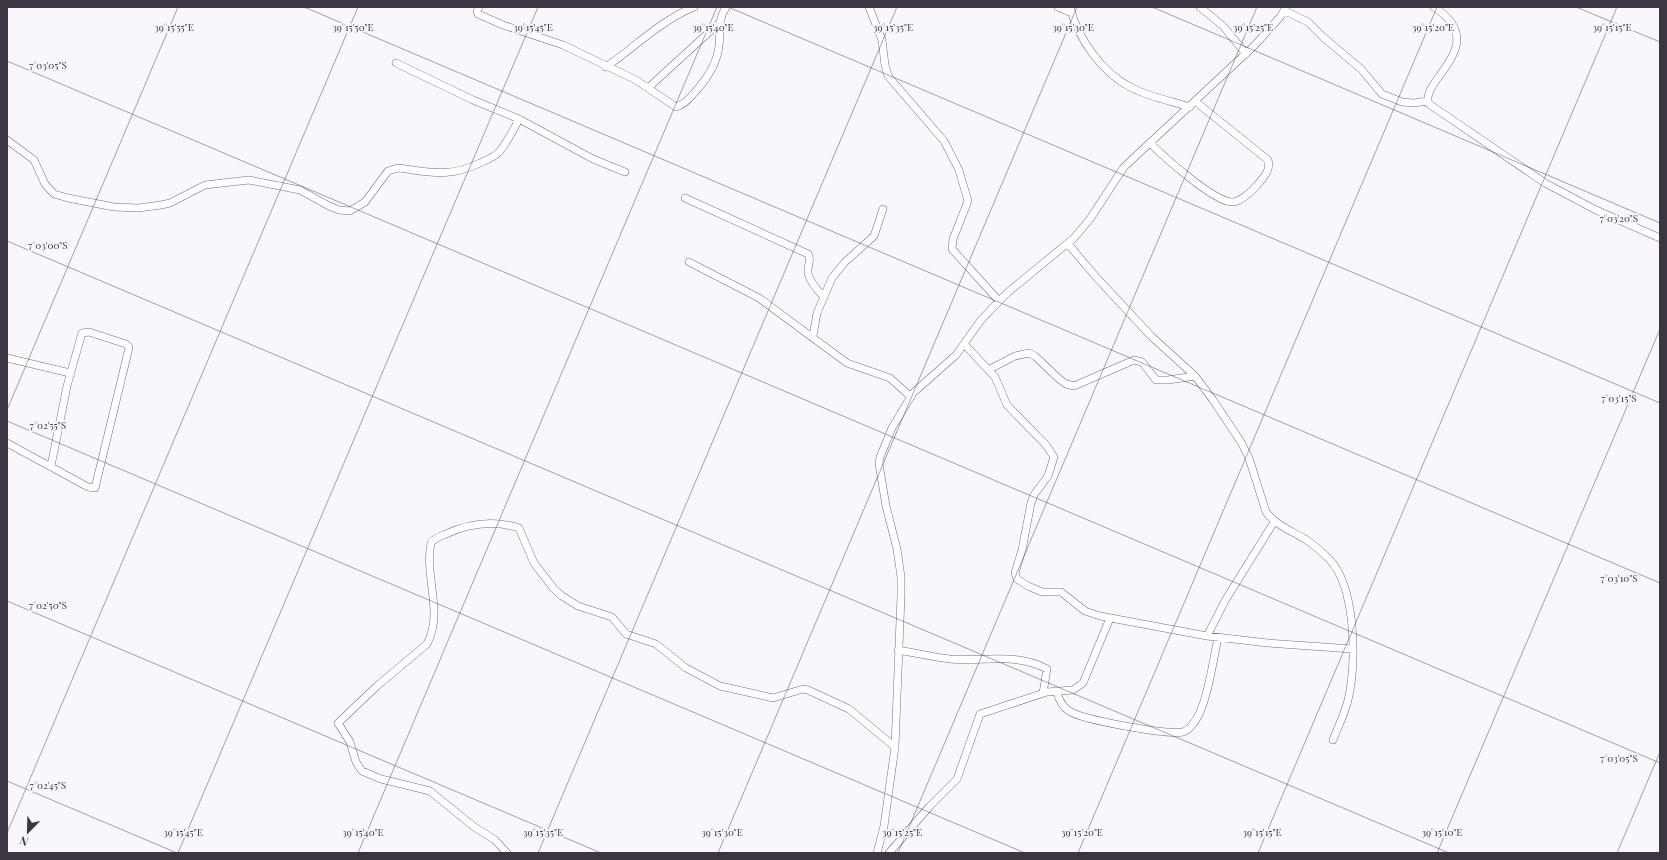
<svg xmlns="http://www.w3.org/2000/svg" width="1667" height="860" viewBox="0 0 1667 860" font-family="'Playfair Display',serif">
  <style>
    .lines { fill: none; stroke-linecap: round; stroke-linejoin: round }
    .minor-casing { stroke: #796b86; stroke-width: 8 }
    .minor { stroke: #fff; stroke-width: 7 }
    .ticks { fill: none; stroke: #3c3642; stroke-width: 1; stroke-opacity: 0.45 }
    .ticks-label { font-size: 10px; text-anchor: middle; fill: #3c3642; stroke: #f9f6fc; stroke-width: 3.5; stroke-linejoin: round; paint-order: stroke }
  </style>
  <rect width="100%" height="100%" fill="#f9f6fc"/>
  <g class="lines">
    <defs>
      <path id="minor" d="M 479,7 L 477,11 L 478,14 L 503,25 L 563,45 L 636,80 L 676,107 C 684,105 690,98 695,92 C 707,79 717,64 719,46 C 721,31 717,21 726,7
        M 869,7 L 882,40 L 885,65 L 888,76 L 944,141 L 959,170 L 968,201 L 953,239 L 952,249 L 999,301
        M 1058,7 L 1072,13
        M 1070,7 C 1078,39 1102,73 1132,88 C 1150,97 1171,101 1190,107
        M 1200,7 L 1223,26 L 1246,54
        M 1434,7 C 1493,45 1418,81 1429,104 L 1545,183 L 1596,210 L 1660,238
        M 1285,11 L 1308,22 L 1323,37 L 1361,69 L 1382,94 L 1402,102 L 1414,103 L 1427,101
        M 396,63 L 473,100 L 519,119 L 593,159 L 625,172
        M 606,67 C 635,47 660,21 694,7
        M 648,88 L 718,24
        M 7,140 L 34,160 L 45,184 L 54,194 L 68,198 L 114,207 L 138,208 L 161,205 L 170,203 L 205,185 L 249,180 L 300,190 L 329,206 L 339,210 L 350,211 L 365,202 L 388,171 L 398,168 C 431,172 448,178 480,163 C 487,160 495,157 500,151 C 508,141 514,129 519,119
        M 1150,143 C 1164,157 1212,200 1231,202 C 1240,203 1252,191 1258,184 C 1264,177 1271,170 1268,160 L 1196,102
        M 685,198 L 808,254 C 812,260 807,266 808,273 C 810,282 817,290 824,297
        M 1068,244 L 1097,278 L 1151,336 L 1195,376 L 1213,400 L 1241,442 L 1249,458 L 1266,512 C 1277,526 1290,530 1305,539 C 1314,545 1322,552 1329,559 C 1356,586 1357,664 1348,700 C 1345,713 1338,727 1333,740
        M 689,262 L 759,298 L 847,363 L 890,378 L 911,397
        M 813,336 L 817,313 L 832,278 L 845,262 L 874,236 L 883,209
        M 965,345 L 995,377 L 1007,405 L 1046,445 L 1054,457 L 1048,476 L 1034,495 L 1031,503 L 1022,550 L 1015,573 L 1017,579 L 1028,586 L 1042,592 L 1061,592 L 1085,611 L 1100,616 L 1207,636 L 1268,643 L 1353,649
        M 7,358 L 70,373
        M 988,370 L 1015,356 L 1029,353 L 1035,356 L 1058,378 L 1066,384 L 1074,386 L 1134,360 L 1142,362 L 1156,380 L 1168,380 L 1195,376
        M 7,443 L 88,487 L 95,488 L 128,352 L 129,347 L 126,344 L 89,332 L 82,333 L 67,386 L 51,466
        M 1207,636 L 1226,599 L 1274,522
        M 898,650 C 916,653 933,657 950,659 C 982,662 1016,652 1047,669 L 1043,693
        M 1056,691 C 1059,698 1061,706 1069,711 C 1083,720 1166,735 1183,732 C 1186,731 1190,728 1192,725 C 1207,710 1213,659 1218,638
        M 507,853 L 495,840 L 473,826 L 430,791 L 381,779 L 362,771 L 356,762 L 350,742 L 338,723 L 377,686 L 427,644 C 444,612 424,577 431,543 C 434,538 441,536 446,534 C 470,523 494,520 519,528 L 534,563 L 554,589 L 562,596 L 578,606 L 612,617 L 626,634 L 656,644 L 686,668 L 720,686 L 773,698 L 803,689 L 808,690 L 849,709 L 895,747
        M 877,853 L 884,826 L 895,747 L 901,596 L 901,577 L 897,549 L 886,506 L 879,464 L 880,457 L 892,428 L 913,393 L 956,355 L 981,320 L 1007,293 L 1074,238 L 1090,219 L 1124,167 L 1255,45 L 1281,16 L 1286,7
        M 889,853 L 930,806 L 957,779 L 980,714 L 1047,692 L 1073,690 L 1083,683 L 1110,618"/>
    </defs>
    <use href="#minor" class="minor-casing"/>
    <use href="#minor" class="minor"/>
  </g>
  <path class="ticks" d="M 304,7 L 1660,583M 728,7 L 1660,403M 1152,7 L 1660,223M 1576,7 L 1660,42M 7,61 L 1660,763M 7,241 L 1449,853M 7,410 L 178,7M 7,421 L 1025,853M 7,601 L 601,853M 7,781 L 177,853M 7,833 L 358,7M 178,853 L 538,7M 358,853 L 717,7M 538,853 L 897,7M 718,853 L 1077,7M 898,853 L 1257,7M 1078,853 L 1437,7M 1258,853 L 1617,7M 1437,853 L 1660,329M 1617,853 L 1660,752"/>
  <g class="ticks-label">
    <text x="533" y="31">39°15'45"E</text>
    <text x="713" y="31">39°15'40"E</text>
    <text x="893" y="31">39°15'35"E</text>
    <text x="1073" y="31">39°15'30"E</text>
    <text x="1253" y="31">39°15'25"E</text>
    <text x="1433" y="31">39°15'20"E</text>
    <text x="1612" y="31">39°15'15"E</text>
    <text x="174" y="31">39°15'55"E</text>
    <text x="353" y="31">39°15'50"E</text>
    <text x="48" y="69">7°03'05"S</text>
    <text x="1619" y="222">7°03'20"S</text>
    <text x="48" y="249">7°03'00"S</text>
    <text x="1619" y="402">7°03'15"S</text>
    <text x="48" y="429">7°02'55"S</text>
    <text x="1619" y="582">7°03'10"S</text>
    <text x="48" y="609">7°02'50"S</text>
    <text x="1619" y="762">7°03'05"S</text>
    <text x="48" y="789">7°02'45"S</text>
    <text x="183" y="836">39°15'45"E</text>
    <text x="363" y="836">39°15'40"E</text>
    <text x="543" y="836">39°15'35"E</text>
    <text x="722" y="836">39°15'30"E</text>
    <text x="902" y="836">39°15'25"E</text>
    <text x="1082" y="836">39°15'20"E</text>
    <text x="1262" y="836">39°15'15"E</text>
    <text x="1442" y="836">39°15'10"E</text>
  </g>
  <rect width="1667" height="860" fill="none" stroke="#3c3642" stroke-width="16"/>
  <g transform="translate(28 832) rotate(203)" stroke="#f9f6fc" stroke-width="3" paint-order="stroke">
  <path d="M0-3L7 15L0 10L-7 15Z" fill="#3c3642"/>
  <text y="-6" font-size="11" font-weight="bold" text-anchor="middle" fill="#3c3642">N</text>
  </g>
</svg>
